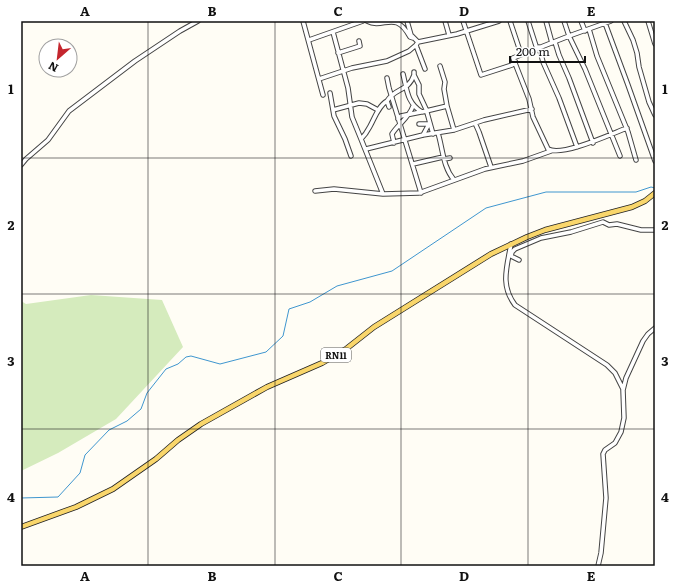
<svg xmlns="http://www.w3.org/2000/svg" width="676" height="587" viewBox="0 0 676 587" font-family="Literata,serif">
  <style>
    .green { fill: #d5ebbd }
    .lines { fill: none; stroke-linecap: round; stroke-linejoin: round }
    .stream { stroke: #3f96cf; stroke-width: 1 }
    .minor-casing { stroke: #444; stroke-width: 5.5 }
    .major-casing { stroke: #222; stroke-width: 6 }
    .minor { stroke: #fff; stroke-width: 3.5 }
    .major { stroke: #f9d66b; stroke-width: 4.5 }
    .grid { fill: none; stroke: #111; stroke-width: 1; stroke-opacity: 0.55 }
    .labels { text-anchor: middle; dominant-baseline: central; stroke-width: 4; stroke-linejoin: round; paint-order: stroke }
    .shield { fill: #fff; stroke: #585858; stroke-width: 1 }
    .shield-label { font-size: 9px; font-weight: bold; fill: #111 }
    .neatline { fill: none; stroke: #111; stroke-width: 1.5 }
    .grid-label { font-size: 13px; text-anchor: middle; font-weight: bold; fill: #111 }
  </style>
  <rect width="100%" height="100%" fill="#fffdf5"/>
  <path class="green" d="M 91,295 L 162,300 L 183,347 L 116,419 L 58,453 L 21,471 L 21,301 L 26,304 Z"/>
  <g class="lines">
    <path class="stream" d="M 21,498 L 58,497 L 80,473 L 85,455 L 109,430 L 127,421 L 141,409 L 147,393 L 166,369 L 178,364 L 186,357 L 191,356 L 220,364 L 266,352 L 283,336 L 289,309 L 310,302 L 337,286 L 392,271 L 486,208 L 546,192 L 636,192 L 651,187 L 655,188"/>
    <defs>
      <path id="minor" d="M 303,21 L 323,95
        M 367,21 C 384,30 395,9 410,37 L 413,38
        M 407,21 L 411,35 L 418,42
        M 445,21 L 449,35
        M 463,21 L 481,75 L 512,65 L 515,61
        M 510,21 L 521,54
        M 528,21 L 537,49
        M 546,21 L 552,43
        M 564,21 L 569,36 L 585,69 L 620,156
        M 581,21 L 585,31
        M 611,21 L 569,36 L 513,58 L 529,99 L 533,117 L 548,149 C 562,157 611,134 627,128
        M 624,21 L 633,40 L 637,53 L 639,67 L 649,102 L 655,115
        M 648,21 L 655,44
        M 605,23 L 628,85 L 655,161
        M 589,29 L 597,56 L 628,132 L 636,160
        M 333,32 L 348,88 L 352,117 L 361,139
        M 309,40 L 363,21
        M 555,42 L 559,55 L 569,78 L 593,143
        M 539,47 L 543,62 L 559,98 L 577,147
        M 338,53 L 360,46 L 359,41
        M 440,66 L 445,82 L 444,89 L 447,106 L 454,130
        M 425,69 L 417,48 L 416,45 L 418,42 L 457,34 L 499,21
        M 414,72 L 414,75 L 419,85 L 419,94 L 426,109 L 433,134
        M 403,74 C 407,90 407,103 422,112 L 447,106
        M 387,78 L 389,88 L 421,193
        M 319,79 L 352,68 L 387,61 L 409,51 L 416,45
        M 330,93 L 334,116 L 345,139 L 351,156
        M 389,107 L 387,101 C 396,87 408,92 414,75
        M 333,110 L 359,103 L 367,104 L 378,110
        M 398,119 L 401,116 L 421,112
        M 475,123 L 479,132 L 491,167
        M 419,124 L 430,124
        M 438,133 C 443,150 443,167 454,180
        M 423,135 L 429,124
        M 394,143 L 392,134 C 398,124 409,118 413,106
        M 366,149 L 423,135 L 454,130 L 484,120 L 532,109
        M 444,159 L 450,158
        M 413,164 L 443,157
        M 21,165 L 26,159 L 48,140 L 69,111 L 135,61 L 180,31 L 198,21
        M 315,191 L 334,189 L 383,194 L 419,193 L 485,169 L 523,161 L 551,151
        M 383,194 L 361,139 C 364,136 367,132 369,128 C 374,120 378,106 387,101
        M 511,244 C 507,267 500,285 515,305 L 607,365 L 615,373 L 623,389
        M 519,260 L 511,256 L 512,252 L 515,249 L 541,238 L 571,232 L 603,222 L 609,225 L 617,224 L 641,230 L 655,230
        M 598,566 L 601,553 L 606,498 L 603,454 L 605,450 L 615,443 L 621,432 L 624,418 L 623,390 L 626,378 L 643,341 L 648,334 L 655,328"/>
      <path id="major" d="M 21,527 L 76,507 L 113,489 L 156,459 L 178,440 L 201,424 L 267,387 L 322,363 L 346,349 L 374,327 L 491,254 L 527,237 L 545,230 L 632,207 L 645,201 L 655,193"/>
    </defs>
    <use href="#minor" class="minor-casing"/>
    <use href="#major" class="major-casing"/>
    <use href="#minor" class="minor"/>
    <use href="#major" class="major"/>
  </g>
  <path class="grid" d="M 148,21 L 148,566M 275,21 L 275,566M 401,21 L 401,566M 528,21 L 528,566M 21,158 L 655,158M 21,294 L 655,294M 21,429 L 655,429"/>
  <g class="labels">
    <rect class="shield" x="321" y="348" width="30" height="14" rx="3"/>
    <g class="shield-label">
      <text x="336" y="355">RN11</text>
    </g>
  </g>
  <rect width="676" height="587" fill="none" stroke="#ffffff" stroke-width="44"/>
  <g transform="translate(58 58) rotate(208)"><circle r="19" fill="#ffffff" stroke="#a0a0a0"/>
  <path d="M0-3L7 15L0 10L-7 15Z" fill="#c4262e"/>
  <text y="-6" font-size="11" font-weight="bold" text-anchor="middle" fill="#111111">N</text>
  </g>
  <path d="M510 56v6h75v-6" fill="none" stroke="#111111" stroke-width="2"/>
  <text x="516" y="56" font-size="12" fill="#111111" stroke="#ffffff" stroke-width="3" paint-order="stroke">200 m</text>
  <rect x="22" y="22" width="632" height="543" class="neatline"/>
  <g class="grid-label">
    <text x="85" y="16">A</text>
    <text x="212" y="16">B</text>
    <text x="338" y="16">C</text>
    <text x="464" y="16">D</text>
    <text x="591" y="16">E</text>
    <text x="11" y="94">1</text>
    <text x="665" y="94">1</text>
    <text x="11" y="230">2</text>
    <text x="665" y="230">2</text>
    <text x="11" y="366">3</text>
    <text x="665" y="366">3</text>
    <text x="11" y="502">4</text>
    <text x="665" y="502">4</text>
    <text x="85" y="581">A</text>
    <text x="212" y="581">B</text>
    <text x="338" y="581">C</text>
    <text x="464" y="581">D</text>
    <text x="591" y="581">E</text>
  </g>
</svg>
